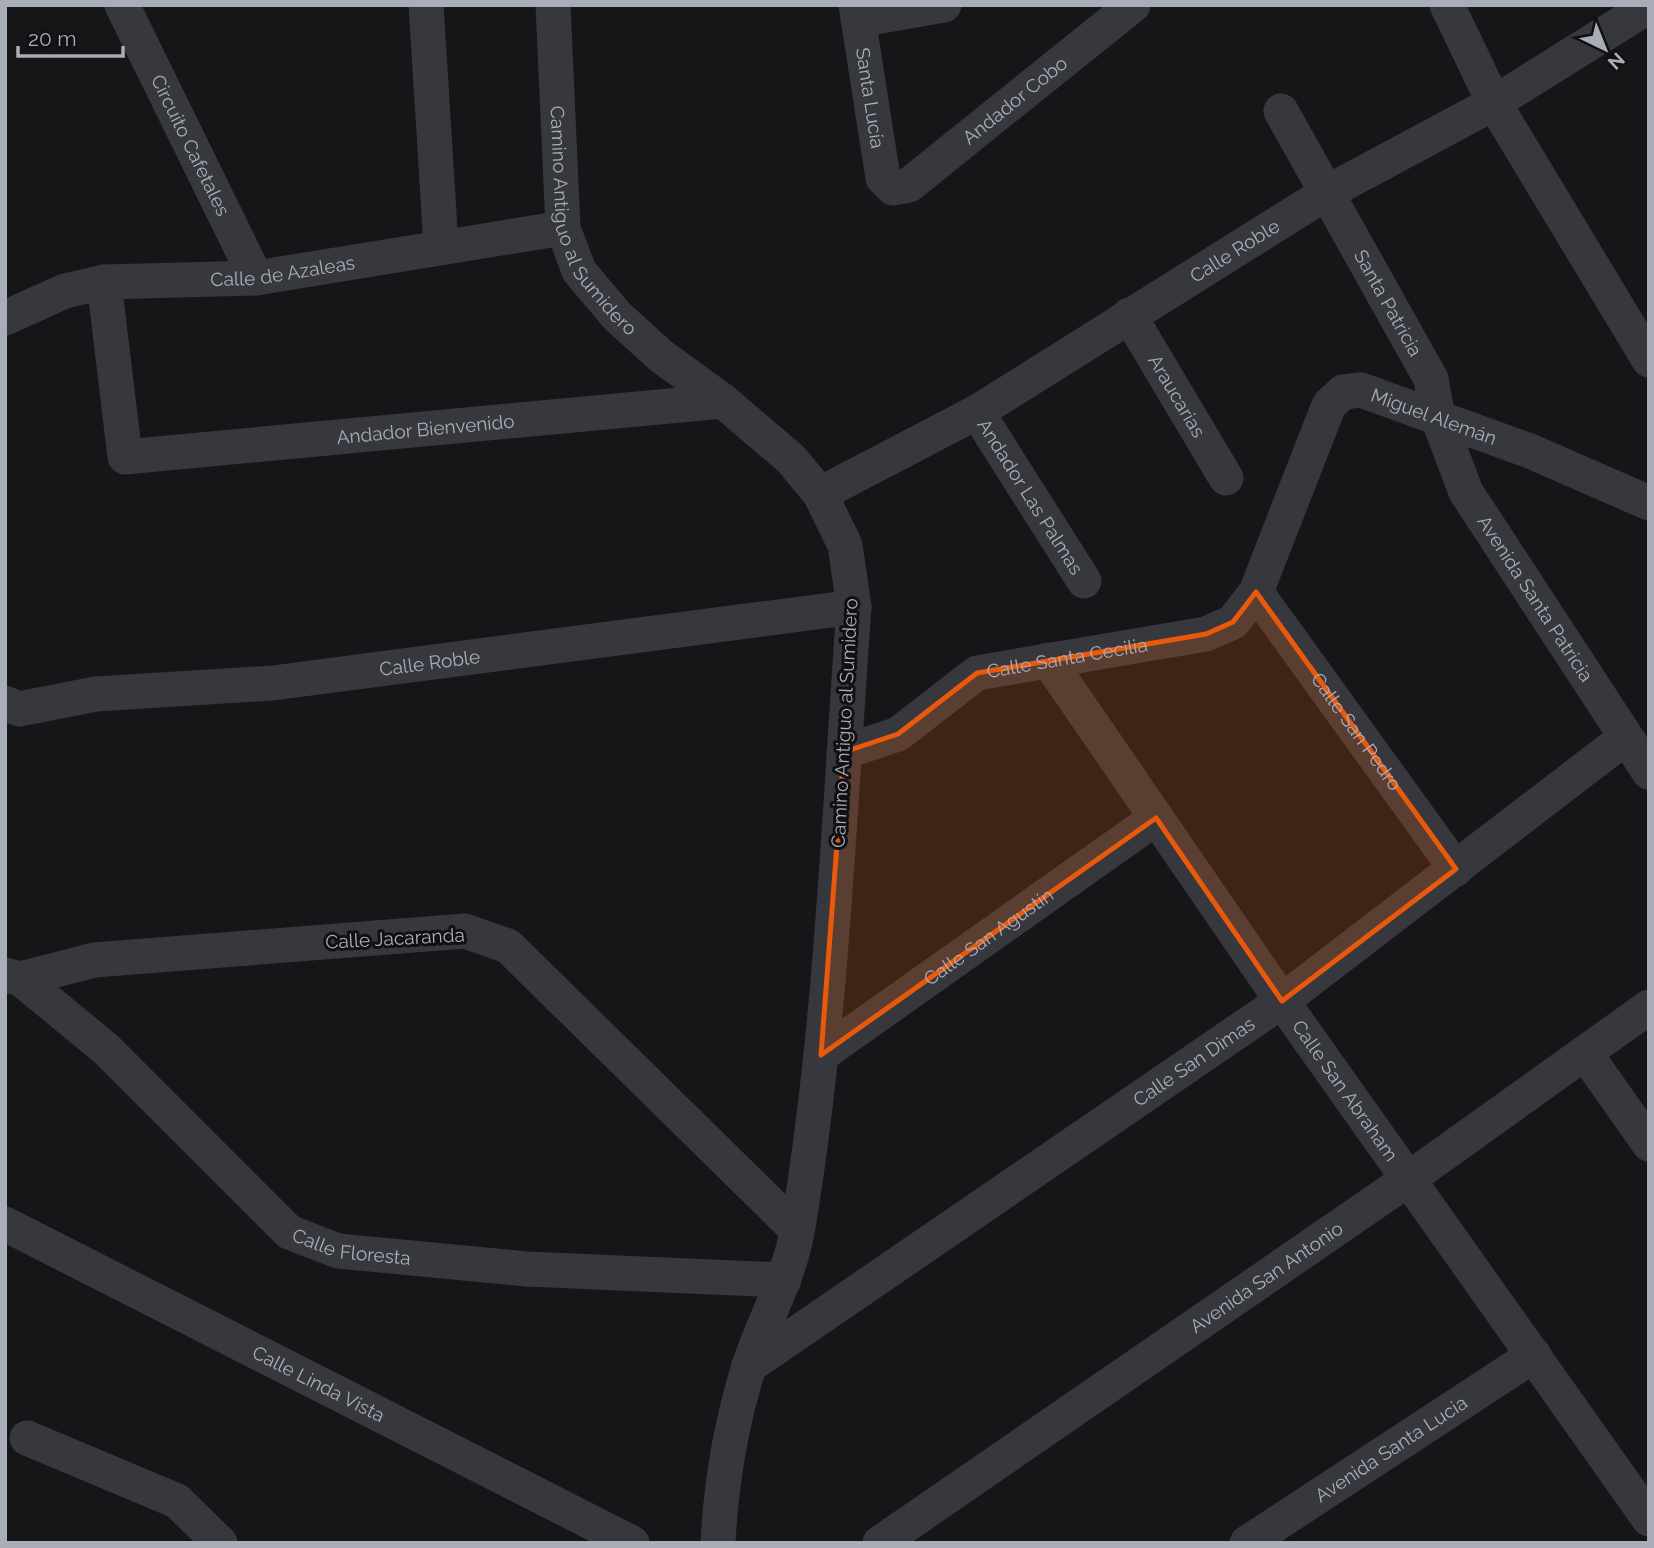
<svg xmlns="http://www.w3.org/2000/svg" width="1654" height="1548" viewBox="0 0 1654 1548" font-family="Raleway,sans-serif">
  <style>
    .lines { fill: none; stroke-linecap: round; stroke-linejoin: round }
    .minor { stroke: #37383d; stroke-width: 35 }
    .marked { fill: #e8590c; fill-opacity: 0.2; stroke: #e8590c; stroke-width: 5; stroke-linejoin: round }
    .labels { text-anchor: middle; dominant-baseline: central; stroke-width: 6; stroke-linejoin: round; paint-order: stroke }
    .street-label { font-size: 19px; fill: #a8adb8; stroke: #111113 }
  </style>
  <rect width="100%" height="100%" fill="#161618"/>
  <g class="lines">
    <g class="minor">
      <path id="s1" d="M 122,5 L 256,278"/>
      <path d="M 426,5 L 441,246"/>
      <path id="s2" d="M 553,5 L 563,228 L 579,271 L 617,316 L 661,356 L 723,401 L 791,459 L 820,494 L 845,545 L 854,607 C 839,813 832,1023 798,1227 C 790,1276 764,1320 749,1366 C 731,1424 721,1483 718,1543"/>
      <path id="s3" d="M 856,5 L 883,178 L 893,188 L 909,185 L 1133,5"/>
      <path d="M 1447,5 L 1494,103 L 1649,360"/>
      <path d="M 858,20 L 944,5"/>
      <path id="s4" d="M 1281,111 L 1431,379 L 1438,418 L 1466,492 L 1649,772"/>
      <path id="s5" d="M 104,282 L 125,457 L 723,401"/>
      <path id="s6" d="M 1129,315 L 1226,478"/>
      <path id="s7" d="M 5,318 L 65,291 L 104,282 L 256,278 L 563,228"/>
      <path id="s8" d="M 977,412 L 1084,581"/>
      <path id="s9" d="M 820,494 L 977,412 L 1328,192 L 1494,103 L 1649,6"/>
      <path id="s10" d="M 1256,592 L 1456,869"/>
      <path id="s11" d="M 1048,660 L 1282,1001 L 1649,1519"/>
      <path id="s12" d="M 5,703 L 19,709 L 96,694 L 273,683 L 854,607"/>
      <path id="s13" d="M 844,752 L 898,734 L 977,673 L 1206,634 L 1233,622 L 1256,592 L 1329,405 L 1343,392 L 1361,390 L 1530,451 L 1649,503"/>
      <path d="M 5,975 L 21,979 L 94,960 L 465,931 L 508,946 L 797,1230"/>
      <path id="s14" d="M 21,979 L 106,1049 L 289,1232 L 338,1251 L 527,1269 L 784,1280"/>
      <path d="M 1585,1053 L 1649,1144"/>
      <path id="s15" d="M 821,1055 L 1156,818"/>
      <path id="s16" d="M 5,1224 L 632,1543"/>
      <path id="s17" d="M 749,1366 L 1282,1001 L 1625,738"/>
      <path d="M 27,1438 L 177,1501 L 220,1543"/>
      <path id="s18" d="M 880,1543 L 1407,1180 L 1649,1007"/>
      <path id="s19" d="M 1247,1543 L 1534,1355"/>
    </g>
  </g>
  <path class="marked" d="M 1256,592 L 1456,869 L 1282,1001 L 1156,818 L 821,1055 L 844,752 L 898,734 L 977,673 L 1206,634 L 1233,622 Z"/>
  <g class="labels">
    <g class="street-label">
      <text stroke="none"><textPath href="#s3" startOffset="94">Santa Lucía</textPath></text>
      <text stroke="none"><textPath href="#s3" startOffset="341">Andador Cobo</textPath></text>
      <text stroke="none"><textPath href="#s1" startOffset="156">Circuito Cafetales</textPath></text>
      <text stroke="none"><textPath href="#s2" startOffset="226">Camino Antiguo al Sumidero</textPath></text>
      <text stroke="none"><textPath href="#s9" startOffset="481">Calle Roble</textPath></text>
      <text stroke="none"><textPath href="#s7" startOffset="285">Calle de Azaleas</textPath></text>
      <text stroke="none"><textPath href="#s4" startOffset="220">Santa Patricia</textPath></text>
      <text stroke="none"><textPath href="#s6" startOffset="94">Araucarias</textPath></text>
      <text stroke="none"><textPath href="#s13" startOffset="772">Miguel Alemán</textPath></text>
      <text stroke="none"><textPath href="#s5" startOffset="478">Andador Bienvenido</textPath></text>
      <text stroke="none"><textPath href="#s8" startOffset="100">Andador Las Palmas</textPath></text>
      <text stroke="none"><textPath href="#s4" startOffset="553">Avenida Santa Patricia</textPath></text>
      <text stroke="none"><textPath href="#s13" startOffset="248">Calle Santa Cecilia</textPath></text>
      <text stroke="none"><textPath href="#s12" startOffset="429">Calle Roble</textPath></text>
      <text transform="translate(844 723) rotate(-87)">Camino Antiguo al Sumidero</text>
      <text stroke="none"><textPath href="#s10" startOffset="172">Calle San Pedro</textPath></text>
      <text stroke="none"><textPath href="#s15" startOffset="205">Calle San Agustín</textPath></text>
      <text transform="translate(395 938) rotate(-3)">Calle Jacaranda</text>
      <text stroke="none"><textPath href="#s17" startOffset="539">Calle San Dimas</textPath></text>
      <text stroke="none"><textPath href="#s11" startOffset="523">Calle San Abraham</textPath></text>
      <text stroke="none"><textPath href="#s14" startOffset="434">Calle Floresta</textPath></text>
      <text stroke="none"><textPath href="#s18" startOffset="469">Avenida San Antonio</textPath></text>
      <text stroke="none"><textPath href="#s16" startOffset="352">Calle Linda Vista</textPath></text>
      <text stroke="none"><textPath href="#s19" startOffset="172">Avenida Santa Lucia</textPath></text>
    </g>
  </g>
  <rect width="1654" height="1548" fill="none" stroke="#a8adb8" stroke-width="14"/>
  <g transform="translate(1605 49) rotate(137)" stroke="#111113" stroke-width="5" paint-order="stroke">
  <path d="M0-5L12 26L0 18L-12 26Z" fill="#a8adb8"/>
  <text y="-10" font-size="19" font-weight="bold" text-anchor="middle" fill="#a8adb8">N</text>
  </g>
  <path d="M18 46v10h105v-10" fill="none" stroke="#a8adb8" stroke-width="3.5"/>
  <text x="28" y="46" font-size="21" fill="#a8adb8" stroke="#111113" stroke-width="5" paint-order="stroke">20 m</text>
</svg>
